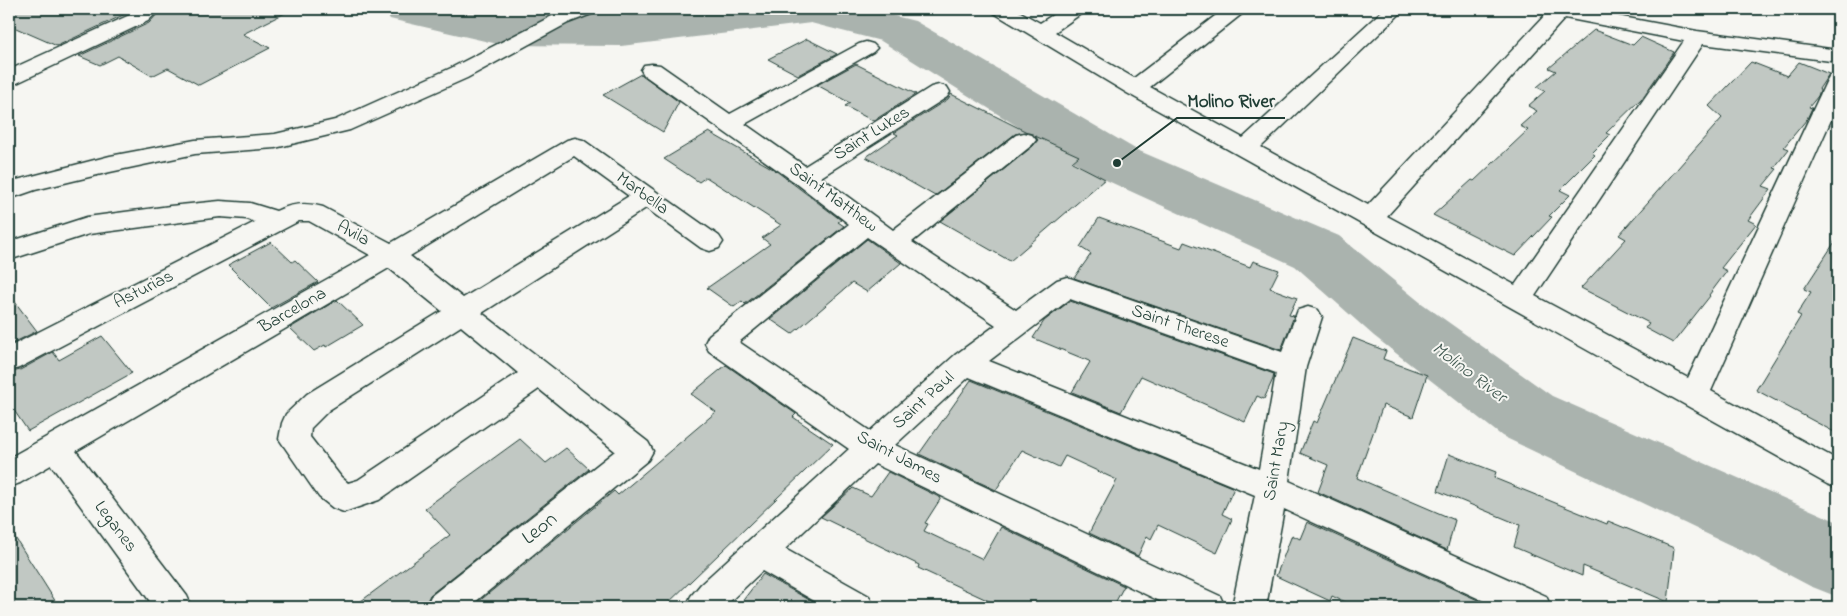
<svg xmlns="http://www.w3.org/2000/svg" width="1847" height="616" viewBox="0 0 1847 616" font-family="'Indie Flower',sans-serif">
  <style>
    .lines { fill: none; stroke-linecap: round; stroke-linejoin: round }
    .river { fill: #aab3ae; fill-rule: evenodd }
    .building { fill: #c1c8c3; stroke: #1f3d34 }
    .minor-casing { stroke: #1f3d34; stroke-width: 3 }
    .minor { fill: #f6f6f2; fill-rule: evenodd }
    .labels { text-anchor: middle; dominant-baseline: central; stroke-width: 4; stroke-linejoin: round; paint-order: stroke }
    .street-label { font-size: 18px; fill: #1f3d34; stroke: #f6f6f2 }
    .water-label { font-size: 19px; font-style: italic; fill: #425a52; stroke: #f6f6f2 }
    .near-street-label { font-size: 21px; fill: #1f3d34; stroke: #f6f6f2 }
    .leader { fill: none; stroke: #1f3d34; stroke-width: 2 }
    .callout-dot { fill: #1f3d34; stroke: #f6f6f2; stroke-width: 2 }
    .callout-label { font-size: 19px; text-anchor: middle; font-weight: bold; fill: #1f3d34; stroke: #f6f6f2; stroke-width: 4; stroke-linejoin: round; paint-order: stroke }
  </style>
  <rect width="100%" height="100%" fill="#f6f6f2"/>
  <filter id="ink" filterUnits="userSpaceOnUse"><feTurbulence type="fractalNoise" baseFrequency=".02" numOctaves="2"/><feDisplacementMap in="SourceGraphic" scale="10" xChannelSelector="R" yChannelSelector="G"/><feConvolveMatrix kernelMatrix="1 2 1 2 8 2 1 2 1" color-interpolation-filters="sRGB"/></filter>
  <g filter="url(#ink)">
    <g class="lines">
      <path class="river" d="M 383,9 L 471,9 L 502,15 L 621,16 L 688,9 L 867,9 L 915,21 L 1137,150 L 1339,236 L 1420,302 L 1552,396 L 1838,522 L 1838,597 L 1810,586 L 1751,555 L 1502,436 L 1374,336 L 1295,266 L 1097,176 L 881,41 L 811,23 L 621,46 L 502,45 L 390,19 Z"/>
    </g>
    <path class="building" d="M 9,9 L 136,9 L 57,46 L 9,25 Z
      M 162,9 L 293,9 L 243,34 L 270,48 L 199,85 L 168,68 L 152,76 L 118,56 L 100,65 L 79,56 L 149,23 Z
      M 1594,30 L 1633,45 L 1641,37 L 1674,52 L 1643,97 L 1606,133 L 1610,135 L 1592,153 L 1595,155 L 1560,190 L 1570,195 L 1549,216 L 1552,217 L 1515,256 L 1433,215 L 1472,180 L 1474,181 L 1528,130 L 1520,126 L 1537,111 L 1528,106 L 1545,91 L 1537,87 L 1556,71 L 1549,68 Z
      M 807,39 L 837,54 L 798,75 L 768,59 Z
      M 1751,62 L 1787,76 L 1799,62 L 1829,74 L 1819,89 L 1820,90 L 1818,96 L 1809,107 L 1812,108 L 1807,119 L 1784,147 L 1789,149 L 1774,168 L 1777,169 L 1763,186 L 1771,189 L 1748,220 L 1756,224 L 1721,268 L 1727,271 L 1709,295 L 1710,296 L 1673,343 L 1645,328 L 1649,323 L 1581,288 L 1626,239 L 1619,235 L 1722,118 L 1709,106 Z
      M 856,64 L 916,94 L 873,121 L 845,106 L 850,103 L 817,85 Z
      M 641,74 L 679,102 L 663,132 L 603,95 Z
      M 951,94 L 1027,132 L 1015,134 L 935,196 L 866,157 L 898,135 L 894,133 L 948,99 Z
      M 709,132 L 775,170 L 841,220 L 838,222 L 844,226 L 745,304 L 742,301 L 734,307 L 707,288 L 770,244 L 762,238 L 781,225 L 706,177 L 699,182 L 664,159 Z
      M 1035,136 L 1079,156 L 1072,162 L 1105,179 L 1010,261 L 940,221 L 1033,146 L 1038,140 Z
      M 1099,218 L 1181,248 L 1184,242 L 1250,267 L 1253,261 L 1279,270 L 1270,288 L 1297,298 L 1289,315 L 1294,316 L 1281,350 L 1074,278 L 1091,254 L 1080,247 Z
      M 1838,237 L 1838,434 L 1756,390 L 1801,316 L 1797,314 L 1811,292 L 1804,289 Z
      M 867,239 L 901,263 L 867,292 L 852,283 L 792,334 L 770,319 Z
      M 271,242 L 292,262 L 295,260 L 318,282 L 271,308 L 228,265 Z
      M 9,294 L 37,331 L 9,345 Z
      M 337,300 L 363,325 L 326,347 L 325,345 L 314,351 L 290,328 Z
      M 1070,301 L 1274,374 L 1273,379 L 1264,399 L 1257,396 L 1245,422 L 1141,376 L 1121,412 L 1072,392 L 1090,362 L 1089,361 L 1033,338 L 1044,321 Z
      M 102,336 L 132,373 L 28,431 L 9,403 L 9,373 L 20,370 L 53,352 L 59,360 Z
      M 1353,338 L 1386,351 L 1383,359 L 1427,375 L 1413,417 L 1383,405 L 1357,478 L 1455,520 L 1447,550 L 1318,492 L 1328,465 L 1300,453 L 1313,421 L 1317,423 Z
      M 726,365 L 796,414 L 793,417 L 833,444 L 664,607 L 472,607 L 614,491 L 618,495 L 716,412 L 691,394 Z
      M 971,380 L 1234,488 L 1222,514 L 1232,519 L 1217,553 L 1158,525 L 1151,539 L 1147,536 L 1138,556 L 1089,533 L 1117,480 L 1065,456 L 1059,467 L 1022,450 L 996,490 L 919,454 Z
      M 520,439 L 546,463 L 566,448 L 589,469 L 430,595 L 424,607 L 353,607 L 450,535 L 425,508 Z
      M 1449,454 L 1496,472 L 1494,478 L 1607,524 L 1608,521 L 1674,548 L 1668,602 L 1583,566 L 1582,576 L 1514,547 L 1520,525 L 1438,491 Z
      M 888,472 L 941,498 L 925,523 L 928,524 L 924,531 L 983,559 L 1001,527 L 1124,586 L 1113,607 L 1002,607 L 918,568 L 919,565 L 821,517 L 853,488 L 871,496 Z
      M 1307,522 L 1493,607 L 1355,607 L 1332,596 L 1330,601 L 1276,576 L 1292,535 L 1300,539 Z
      M 9,528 L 42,580 L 59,607 L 9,607 Z
      M 763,574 L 822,607 L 738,607 Z"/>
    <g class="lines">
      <defs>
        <path id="minor" d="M 138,9 L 160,9 L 148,21 L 17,83 L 9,84 L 9,70 L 134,13 Z
          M 569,9 L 597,9 L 594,13 L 568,23 L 467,78 L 350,130 L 275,148 L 195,154 L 110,172 L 35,190 L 9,199 L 9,182 L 110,156 L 195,140 L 275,134 L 335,120 L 451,68 L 554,15 Z
          M 991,9 L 1015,9 L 1040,23 L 1062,9 L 1085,9 L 1082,13 L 1055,32 L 1134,78 L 1224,9 L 1246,9 L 1243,13 L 1150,87 L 1243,138 L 1384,9 L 1405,9 L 1261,147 L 1368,205 L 1547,13 L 1543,9 L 1580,9 L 1697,31 L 1838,50 L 1838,62 L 1703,44 L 1535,296 L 1688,378 L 1827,80 L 1830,75 L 1838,74 L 1838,104 L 1711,391 L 1838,460 L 1838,488 L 1827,484 L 1127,93 L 994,13 ZM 1565,18 L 1684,41 L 1515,285 L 1387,216 Z
          M 866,42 L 873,44 L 877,48 L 873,52 L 745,124 L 805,166 L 931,87 L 939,85 L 947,87 L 950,92 L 947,97 L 821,177 L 893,230 L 1016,135 L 1024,133 L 1032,135 L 1036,140 L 1032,145 L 912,242 L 1016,310 L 1057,280 L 1067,277 L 1282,352 L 1298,310 L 1308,307 L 1318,310 L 1322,317 L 1306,367 L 1289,481 L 1546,596 L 1551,607 L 1497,607 L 1284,509 L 1266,607 L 1232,607 L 1255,495 L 969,377 L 895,445 L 1220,596 L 1225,607 L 1172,607 L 875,464 L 785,549 L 869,596 L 874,607 L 825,607 L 762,571 L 724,607 L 686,607 L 691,596 L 701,584 L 849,449 L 709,351 L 705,343 L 709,335 L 849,224 L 796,183 L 644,75 L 641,70 L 644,65 L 652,64 L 660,65 L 730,114 L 859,44 ZM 867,237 L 996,325 L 955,355 L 870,431 L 739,342 ZM 1070,299 L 1276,373 L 1259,469 L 989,361 Z
          M 575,138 L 583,140 L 719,236 L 723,242 L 719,248 L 710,251 L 701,248 L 646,208 L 482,313 L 648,442 L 653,451 L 648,460 L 469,607 L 426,607 L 431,596 L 615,451 L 539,389 L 379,500 L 344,512 L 333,508 L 319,497 L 279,439 L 282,423 L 286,414 L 307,394 L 442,311 L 389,268 L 76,451 L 187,596 L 192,607 L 154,607 L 51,465 L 20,483 L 9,487 L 9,458 L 370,255 L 309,221 L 299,221 L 19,368 L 9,371 L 9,347 L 255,222 L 247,219 L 220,217 L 89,234 L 9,260 L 9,242 L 87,217 L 170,206 L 220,201 L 250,203 L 276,211 C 292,203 306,202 323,207 L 391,243 L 567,140 ZM 574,156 L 629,196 L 463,298 L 410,256 ZM 461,326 L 518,373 L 358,480 L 348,483 L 341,477 L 310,437 L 311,428 L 329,410 Z"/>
      </defs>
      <use href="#minor" class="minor-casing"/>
      <use href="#minor" class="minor"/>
    </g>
  </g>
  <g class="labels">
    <g class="street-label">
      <text transform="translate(872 134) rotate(-32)">Saint Lukes</text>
      <text transform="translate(642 194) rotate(36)">Marbella</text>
      <text transform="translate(833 198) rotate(36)">Saint Matthew</text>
      <text transform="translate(353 234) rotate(28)">Avila</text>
      <text transform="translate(144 290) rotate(-27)">Asturias</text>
      <text transform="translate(293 311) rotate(-30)">Barcelona</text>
      <text transform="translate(1180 327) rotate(19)">Saint Therese</text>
      <text transform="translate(924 401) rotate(-42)">Saint Paul</text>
      <text transform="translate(899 458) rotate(28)">Saint James</text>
      <text transform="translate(1277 461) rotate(-80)">Saint Mary</text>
      <text transform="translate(115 527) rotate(53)">Leganes</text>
    </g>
    <g class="water-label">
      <text transform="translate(1469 373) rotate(37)">Molino River</text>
    </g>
    <g class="near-street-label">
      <text transform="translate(540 529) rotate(-39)">Leon</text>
    </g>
  </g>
  <path class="leader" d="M1117 163L1177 118H1285"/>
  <circle class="callout-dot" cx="1117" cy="163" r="5"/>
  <g class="callout-label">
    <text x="1231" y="107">Molino River</text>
  </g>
  <rect width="1847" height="616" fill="none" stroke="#f6f6f2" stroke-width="30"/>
  <rect x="15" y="15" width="1817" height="586" fill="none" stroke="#1f3d34" stroke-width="2" filter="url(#ink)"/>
</svg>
